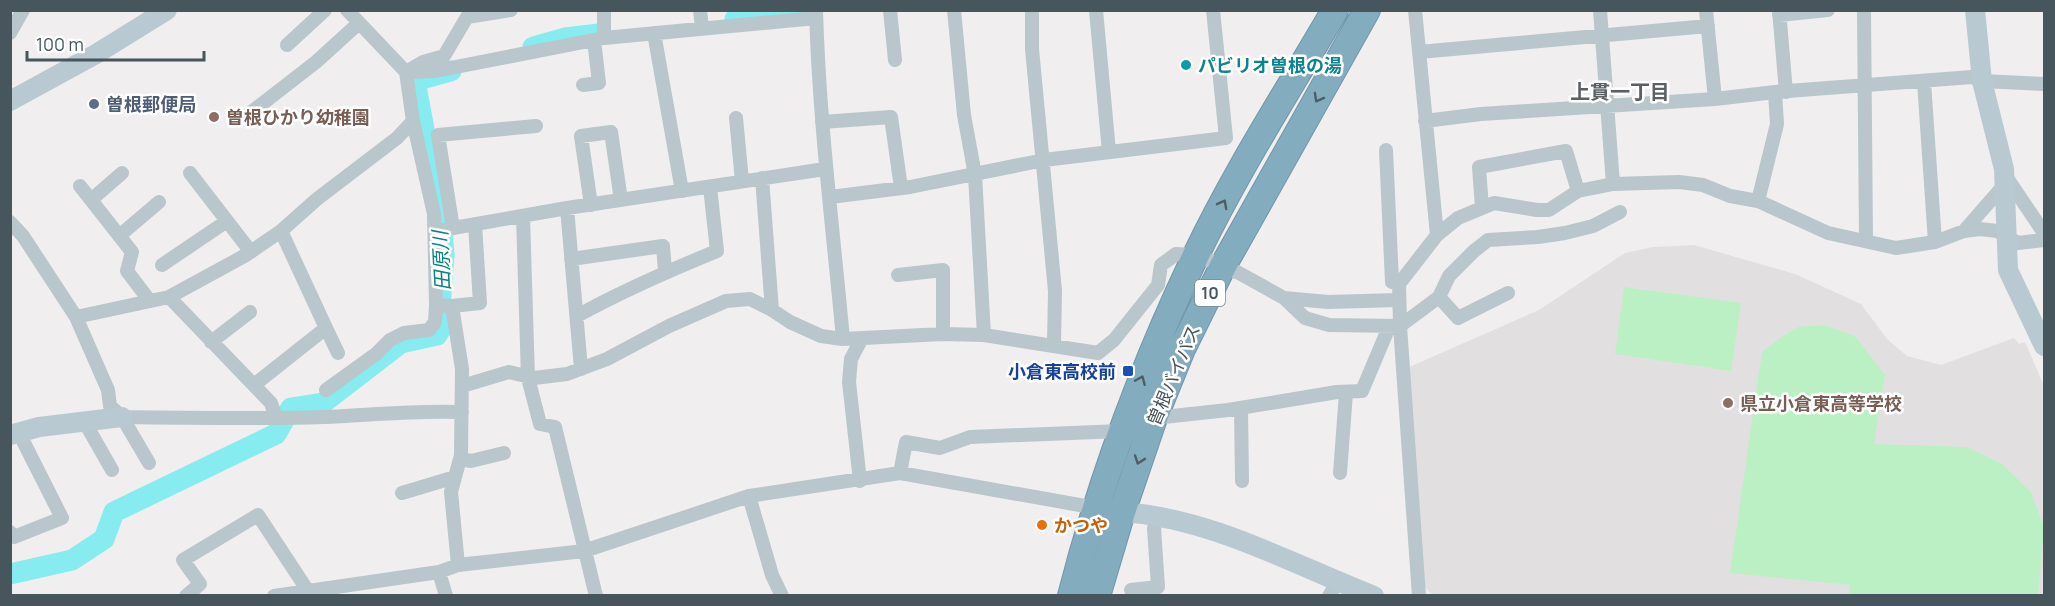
<svg xmlns="http://www.w3.org/2000/svg" width="2055" height="606" viewBox="0 0 2055 606" font-family="Manrope,'Noto Sans JP',sans-serif">
  <style>
    .education { fill: #e2dfe1 }
    .green { fill: #bbf0c5 }
    .lines { fill: none; stroke-linecap: round; stroke-linejoin: round }
    .river { stroke: #86ecef; stroke-width: 21 }
    .highway-casing { stroke: #6f97ab; stroke-width: 28 }
    .street { stroke: #b9c6cc; stroke-width: 14 }
    .secondary { stroke: #b9c9d1; stroke-width: 20 }
    .highway { stroke: #84acbf; stroke-width: 26 }
    .oneway { stroke: #4c5f66 }
    .culture-dot { fill: #0f9aa8; stroke: #fff; stroke-width: 2 }
    .service-dot { fill: #5c6f8a; stroke: #fff; stroke-width: 2 }
    .education-dot { fill: #8d6e63; stroke: #fff; stroke-width: 2 }
    .transit-dot { fill: #1a4fb4; stroke: #fff; stroke-width: 2 }
    .food-dot { fill: #e8710a; stroke: #fff; stroke-width: 2 }
    .labels { text-anchor: middle; dominant-baseline: central; stroke-width: 5; stroke-linejoin: round; paint-order: stroke }
    .shield { fill: #fff; stroke: #7e898d; stroke-width: 1.5 }
    .shield-label { font-size: 16px; font-weight: bold; fill: #46565c }
    .culture-label { font-size: 18px; font-weight: bold; fill: #0d838f; stroke: #fff; text-anchor: start }
    .service-label { font-size: 18px; font-weight: bold; fill: #4e5e75; stroke: #fff; text-anchor: start }
    .education-label { font-size: 18px; font-weight: bold; fill: #785e54; stroke: #fff; text-anchor: start }
    .transit-label { font-size: 18px; font-weight: bold; fill: #164399; stroke: #fff; text-anchor: end }
    .street-label { font-size: 18px; fill: #46565c; stroke: #fff }
    .food-label { font-size: 18px; font-weight: bold; fill: #c56008; stroke: #fff; text-anchor: start }
    .neighbourhood-label { font-size: 20px; font-weight: bold; fill: #5a6063; stroke: #fff }
    .water-label { font-size: 20px; font-style: italic; fill: #0a8386; stroke: #fff }
  </style>
  <rect width="100%" height="100%" fill="#f1eeef"/>
  <path class="education" d="M 1694,245 L 1795,274 L 1861,304 L 1887,339 L 1907,356 L 1941,365 L 2014,338 L 2019,344 L 2025,342 L 2044,386 L 2044,595 L 1432,595 L 1420,580 L 1407,368 L 1539,310 L 1625,253 L 1653,247 Z"/>
  <path class="green" d="M 1624,287 L 1741,303 L 1731,371 L 1615,354 Z
    M 1825,325 L 1856,337 L 1885,375 L 1874,444 L 1967,447 L 2002,464 L 2031,492 L 2044,527 L 2038,595 L 1849,595 L 1850,585 L 1730,573 L 1762,352 L 1780,338 L 1798,327 Z"/>
  <g class="lines">
    <path class="river" d="M 735,19 L 809,11
      M 533,47 L 565,38 L 599,34
      M 10,574 L 72,560 L 104,539 L 114,512 L 276,434 L 291,408 L 323,403 L 401,343 L 437,335 L 443,325 L 440,309 L 444,254 L 441,220 L 415,81 L 451,71"/>
    <defs>
      <path id="highway" d="M 1071,596 C 1101,478 1144,364 1196,255 C 1236,171 1288,91 1335,10
        M 1097,596 L 1122,512 L 1154,418 L 1182,349 L 1223,266 L 1367,10"/>
    </defs>
    <use href="#highway" class="highway-casing"/>
    <path class="street" d="M 347,10 L 406,72 L 413,121 L 434,214 L 436,305 L 452,306 L 462,369 L 461,455 L 451,492 L 458,565
      M 604,10 L 604,38
      M 700,10 L 702,28
      M 816,10 C 819,120 833,229 843,339
      M 890,10 L 895,60
      M 954,10 L 964,115 L 975,175 L 984,335
      M 1032,10 L 1032,49 L 1055,291 L 1054,345
      M 1096,10 L 1109,152
      M 1415,10 L 1437,235
      M 1600,10 L 1613,184
      M 1706,10 L 1715,99
      M 1779,10 L 1786,92
      M 1864,10 L 1866,241
      M 1779,15 L 1828,10
      M 10,33 L 23,10
      M 654,33 L 682,191
      M 287,45 L 325,10
      M 1419,52 L 1708,26
      M 406,72 L 435,71 L 604,38 L 816,18
      M 406,72 L 423,62 L 444,56 L 467,17 L 511,10
      M 1924,82 L 1935,242
      M 583,85 L 599,83 L 594,40
      M 245,117 L 316,62 L 359,23
      M 736,118 L 742,181
      M 1425,121 L 1481,114 L 1715,99 L 1775,92 L 1972,77 L 1982,81 L 2044,84
      M 822,122 L 891,117 L 901,188
      M 1386,150 L 1392,282 L 1399,284
      M 190,173 L 251,252
      M 2005,175 L 2044,233
      M 762,178 L 772,310
      M 80,186 L 132,252 L 127,271 L 149,300
      M 830,197 L 910,187 L 1044,160 L 1226,138 L 1213,10
      M 91,200 L 122,173
      M 1758,201 L 1777,124 L 1775,92
      M 591,205 L 581,136 L 611,132 L 621,200
      M 567,208 L 581,369
      M 1482,208 L 1479,167 L 1566,151 L 1578,191
      M 523,216 L 528,378 L 540,424 L 555,427 L 596,596
      M 10,222 L 23,236 L 76,317 L 108,390 L 110,406 L 122,417 L 149,463
      M 453,228 L 438,135 L 536,126
      M 436,231 L 567,208 L 825,169
      M 1964,231 L 2005,184
      M 119,236 L 159,202
      M 571,259 L 663,246 L 665,271
      M 162,265 L 227,221
      M 898,275 L 943,270 L 943,334
      M 169,297 L 271,403 L 276,418
      M 1439,297 L 1458,318 L 1508,293
      M 1284,298 L 1305,318 L 1329,325 L 1400,326 L 1439,297 L 1449,276 L 1474,251 L 1488,240 L 1538,237 L 1565,233 L 1593,226 L 1620,212
      M 452,306 L 480,303 L 475,224
      M 577,316 C 622,291 668,271 717,251 L 710,187
      M 76,317 L 169,297 L 246,255 L 281,231 L 317,199 L 397,138 L 413,121
      M 326,328 L 338,353
      M 211,342 L 250,312
      M 254,385 L 326,328 L 281,231
      M 462,386 L 509,372 L 534,378 L 567,374 L 607,359 L 669,326 L 726,301 L 750,299 L 772,310 L 790,322 L 821,336 L 843,339 L 943,334 L 984,335 L 1098,353 L 1114,340 L 1158,285 L 1161,265 L 1176,254 L 1196,255 L 1239,273 L 1284,298 L 1328,302 L 1398,300
      M 326,390 L 376,354 L 390,340 L 404,333 L 429,330 L 435,322 L 436,305
      M 1241,408 L 1242,481
      M 122,417 C 189,418 257,419 324,417 C 370,415 416,410 462,412
      M 1154,418 L 1228,410 L 1337,392 L 1362,391 L 1389,327
      M 84,421 L 112,470
      M 460,459 L 471,461 L 504,453
      M 900,473 L 906,442 L 940,448 L 970,437 L 1121,431
      M 1340,473 L 1346,393
      M 860,481 L 849,382 L 851,359 L 862,338
      M 402,493 L 455,477
      M 749,496 L 772,575 L 782,596
      M 10,532 L 14,537 L 62,518 L 19,433
      M 439,572 L 446,596
      M 1131,590 L 1158,587 L 1154,528 L 1158,516
      M 186,596 L 200,584 L 183,560 L 258,515 L 308,591
      M 274,596 L 439,572 L 458,565 L 584,551 L 749,496 L 900,473 L 1102,509
      M 1329,596 L 1338,581
      M 1419,596 L 1400,326 L 1399,284 L 1437,235 L 1458,218 L 1494,203 L 1537,210 L 1549,210 L 1578,191 L 1613,184 L 1679,182 L 1703,185 L 1730,196 L 1758,201 L 1828,233 L 1896,248 L 1935,242 L 1964,231 L 1980,229 L 1997,231 L 2018,243 L 2044,240"/>
    <path class="secondary" d="M 1975,10 L 1982,81 L 2004,169 L 2008,270 L 2044,346
      M 10,101 L 96,54 L 167,10
      M 10,435 L 39,427 L 122,417
      M 1122,512 C 1211,518 1292,564 1374,596"/>
    <use href="#highway" class="highway"/>
  </g>
  <defs><path id="oneway-chevron" d="M-2-3.5L2.5 0L-2 3.5" fill="none" stroke-width="1.6" stroke-linecap="round" stroke-linejoin="round" transform="scale(1.5)"/></defs>
  <g class="oneway">
    <use href="#oneway-chevron" transform="translate(1318 98) rotate(119)"/>
    <use href="#oneway-chevron" transform="translate(1223 204) rotate(-62)"/>
    <use href="#oneway-chevron" transform="translate(1141 380) rotate(-67)"/>
    <use href="#oneway-chevron" transform="translate(1139 460) rotate(109)"/>
  </g>
  <circle class="culture-dot" cx="1186" cy="65" r="6"/>
  <circle class="service-dot" cx="94" cy="104" r="6"/>
  <g class="education-dot">
    <circle cx="214" cy="117" r="6"/>
    <circle cx="1728" cy="403" r="6"/>
  </g>
  <rect class="transit-dot" x="1122" y="365" width="12" height="12" rx="3"/>
  <circle class="food-dot" cx="1042" cy="525" r="6"/>
  <g class="labels">
    <rect class="shield" x="1195" y="280" width="30" height="26" rx="4.5"/>
    <g class="shield-label">
      <text x="1210" y="293">10</text>
    </g>
    <g class="culture-label">
      <text x="1198" y="65">パビリオ曽根の湯</text>
    </g>
    <g class="service-label">
      <text x="106" y="104">曽根郵便局</text>
    </g>
    <g class="education-label">
      <text x="226" y="117">曽根ひかり幼稚園</text>
      <text x="1740" y="403">県立小倉東高等学校</text>
    </g>
    <g class="transit-label">
      <text x="1116" y="371">小倉東高校前</text>
    </g>
    <g class="street-label">
      <text transform="translate(1173 375) rotate(-67)">曽根バイパス</text>
    </g>
    <g class="food-label">
      <text x="1054" y="525">かつや</text>
    </g>
    <g class="neighbourhood-label">
      <text x="1620" y="91">上貫一丁目</text>
    </g>
    <g class="water-label">
      <text transform="translate(441 261) rotate(-93)">田原川</text>
    </g>
  </g>
  <rect width="2055" height="606" fill="none" stroke="#46565c" stroke-width="24"/>
  <path d="M27 51v9h177v-9" fill="none" stroke="#46565c" stroke-width="3"/>
  <text x="36" y="51" font-size="18" fill="#46565c" stroke="#ffffff" stroke-width="4.5" paint-order="stroke">100 m</text>
</svg>
